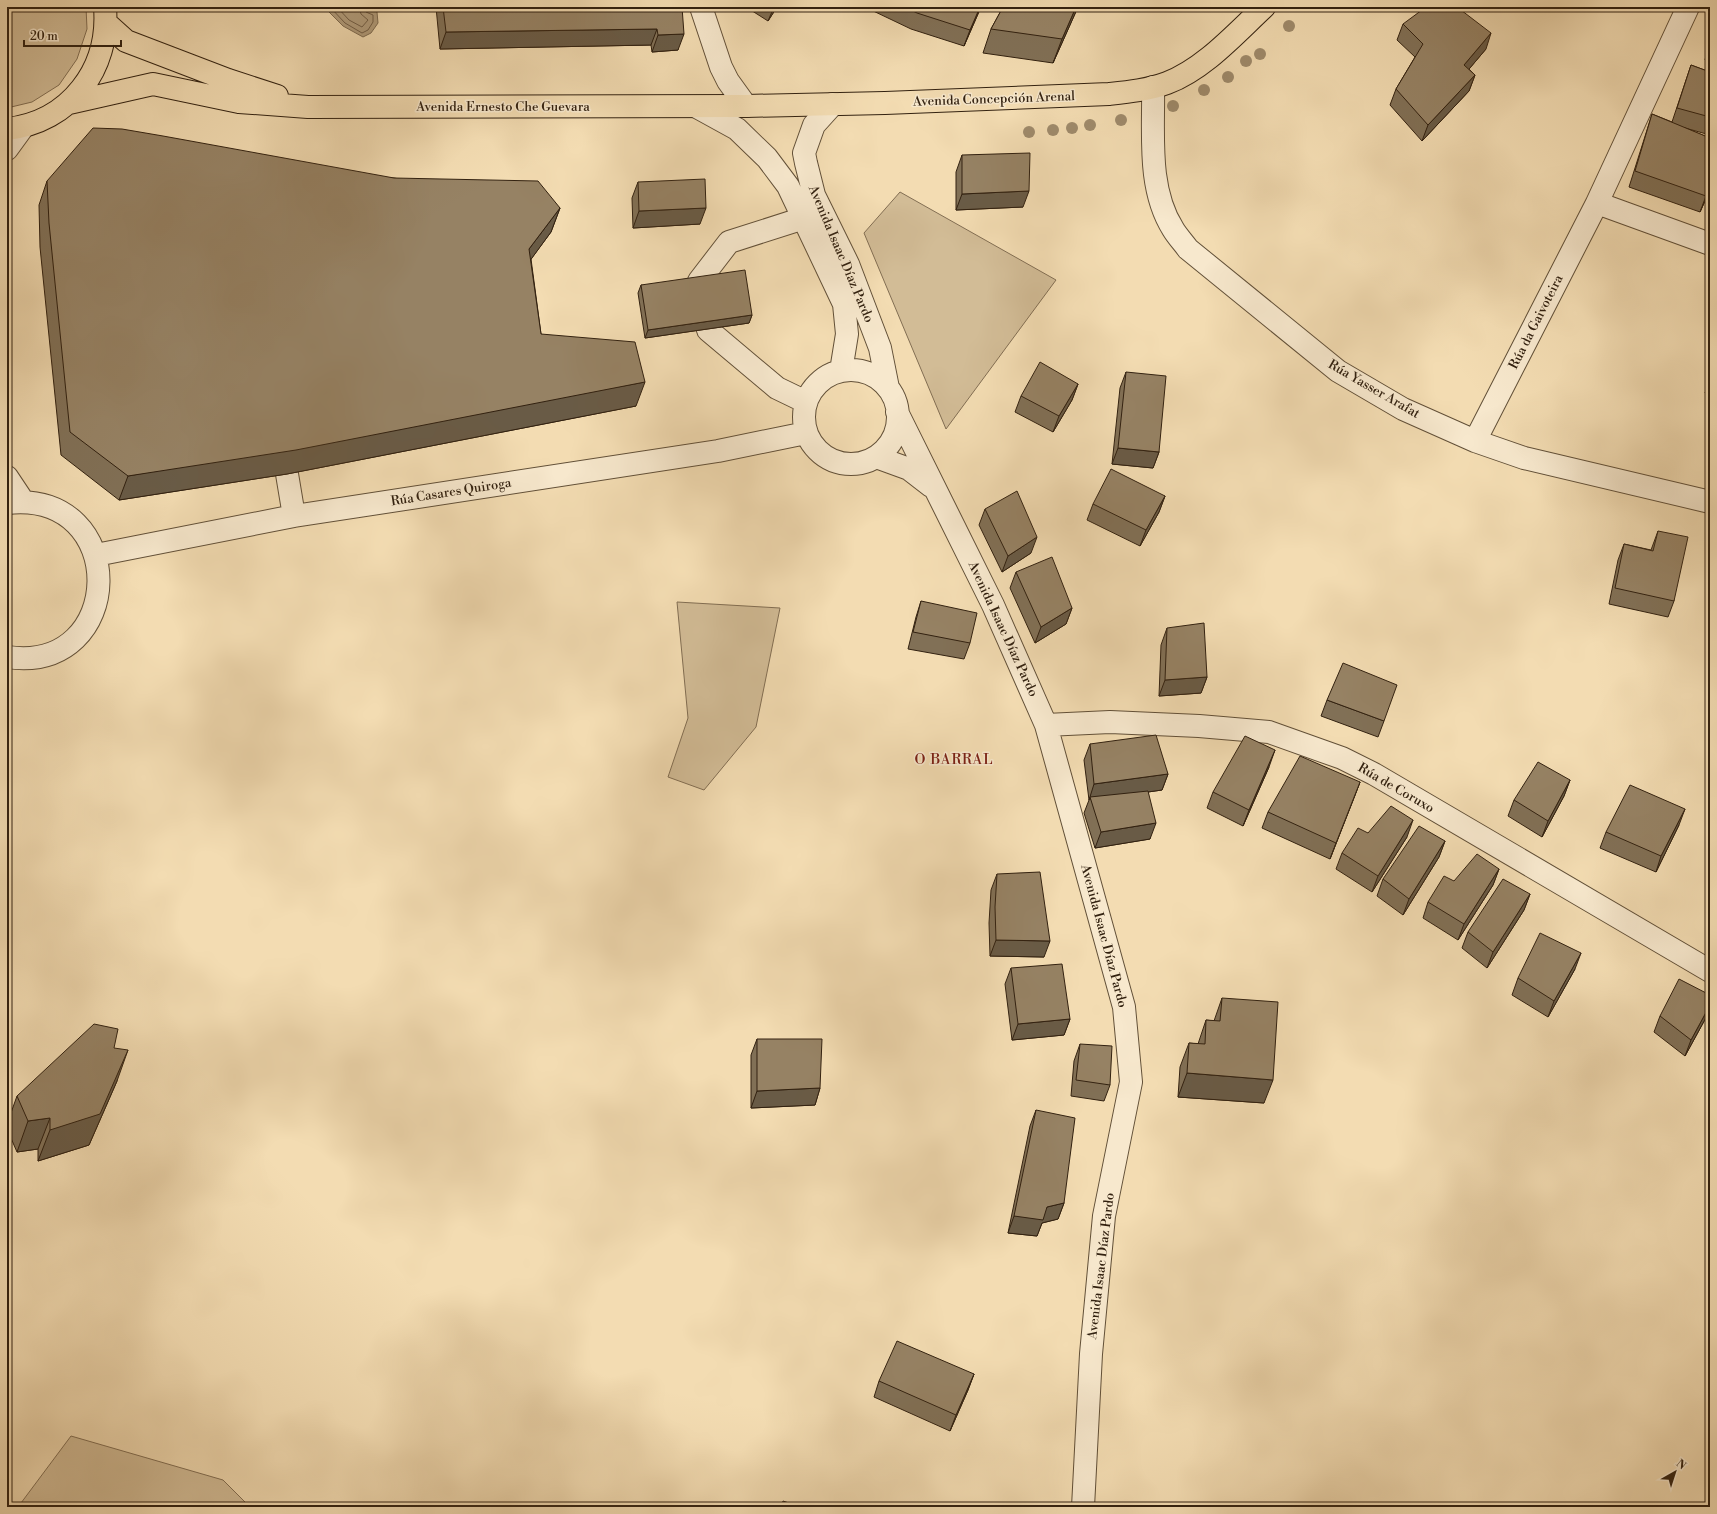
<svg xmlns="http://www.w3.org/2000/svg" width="1717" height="1514" viewBox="0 0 1717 1514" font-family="'Libre Bodoni',serif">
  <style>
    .green { fill: #d2bc96; stroke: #826e53 }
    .water { fill: #b19c7b; stroke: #7e6b50 }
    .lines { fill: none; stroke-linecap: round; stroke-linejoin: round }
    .shore { stroke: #725e46; stroke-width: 1 }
    .minor-casing { stroke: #625038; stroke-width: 24 }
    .major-casing { stroke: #322110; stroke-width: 24 }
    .minor { stroke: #f7e8cd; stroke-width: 22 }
    .major { stroke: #f3dcb2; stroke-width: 22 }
    .tree { fill: #9f8b6c }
    .wall { fill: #817056; stroke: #322110 }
    .shaded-wall { fill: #695b46; stroke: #322110 }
    .building { fill: #968264; stroke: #322110 }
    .labels { text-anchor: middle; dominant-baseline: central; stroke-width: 3; stroke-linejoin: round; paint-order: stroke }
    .street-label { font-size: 13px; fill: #322110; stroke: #f7e8cd }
    .neighbourhood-label { font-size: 14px; letter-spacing: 1px; fill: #7a1f14; stroke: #f7e8cd }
  </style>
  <rect width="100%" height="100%" fill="#f3dcb2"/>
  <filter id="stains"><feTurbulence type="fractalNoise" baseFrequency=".005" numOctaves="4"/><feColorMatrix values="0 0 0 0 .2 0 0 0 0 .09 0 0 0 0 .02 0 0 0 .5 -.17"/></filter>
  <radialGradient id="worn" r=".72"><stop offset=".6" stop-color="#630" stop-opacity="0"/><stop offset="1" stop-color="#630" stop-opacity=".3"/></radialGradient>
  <path class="green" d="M 7,7 L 86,7 L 87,29 L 77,59 L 59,85 L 32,102 L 7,108 Z
    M 900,192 L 1056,280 L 946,429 L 864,233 Z
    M 677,602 L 780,608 L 756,727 L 704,790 L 668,777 L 688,718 Z
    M 71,1436 L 223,1480 L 250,1507 L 18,1507 Z"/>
  <path class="water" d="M 324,7 L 366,7 L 377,12 L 378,23 L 371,33 L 363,37 L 343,26 Z"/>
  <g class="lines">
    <path class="shore" d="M 330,7 L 345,23 L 362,33 L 368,30 L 373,22 L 373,15 L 366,12 L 364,7
      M 337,7 L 349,20 L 362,27 L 368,20 L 361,14 L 359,7"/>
    <defs>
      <path id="minor" d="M 701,7 L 721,67 L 728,81 L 746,106
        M 1688,7 L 1597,203 L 1710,244
        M 1153,87 C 1154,133 1147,188 1173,229 C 1177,236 1183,242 1188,249 L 1338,371 L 1403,409 L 1475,441 L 1524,458 L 1710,502
        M 833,104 L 814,125 L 804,153 L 806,163 L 814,195 L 848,264 L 880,348 L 888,388
        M 697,107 L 737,129 L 767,158 L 788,186 L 844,304 L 847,334 L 841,371
        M 7,149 L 23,127
        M 804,218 L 729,242 L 699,281 L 708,330 L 777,388 L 806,402
        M804 417a47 47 0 1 1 94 0a47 47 0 1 1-94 0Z
        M 897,412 L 993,605 L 1046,725 L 1124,1007 L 1131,1082 L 1104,1216 L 1091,1354 L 1083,1507
        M 1475,441 L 1597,203
        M 876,457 L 909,469 L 931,486
        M 287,474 L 294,516
        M 7,477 L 23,501
        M 7,503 C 131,489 127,675 7,657
        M 96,555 L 294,516 L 718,451 L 806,433
        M 1046,725 L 1110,722 L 1199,726 L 1269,732 L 1342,758 L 1374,774 L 1710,971"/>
      <path id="major" d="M 106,23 L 126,41 L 228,80 L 277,96
        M 69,103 L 153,84 L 239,102 L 308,107 L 746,106 L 885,103 L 1109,94 C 1128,92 1148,90 1167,83 C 1204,69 1235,34 1264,7
        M 7,129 C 70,122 110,69 105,7"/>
    </defs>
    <use href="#minor" class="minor-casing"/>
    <use href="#major" class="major-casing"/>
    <use href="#minor" class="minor"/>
    <use href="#major" class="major"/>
  </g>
  <g class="tree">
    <circle cx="1289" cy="26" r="6"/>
    <circle cx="1260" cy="54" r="6"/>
    <circle cx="1246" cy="61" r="6"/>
    <circle cx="1228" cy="77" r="6"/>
    <circle cx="1204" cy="90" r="6"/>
    <circle cx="1173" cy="106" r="6"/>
    <circle cx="1121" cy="120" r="6"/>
    <circle cx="1090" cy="125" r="6"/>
    <circle cx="1072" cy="128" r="6"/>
    <circle cx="1053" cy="130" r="6"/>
    <circle cx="1029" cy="132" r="6"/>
  </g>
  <path class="wall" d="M 436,7 L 682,7 L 678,50 L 652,52 L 651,45 L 440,49 Z
    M 746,7 L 777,7 L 768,21 Z
    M 867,7 L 981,7 L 964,46 L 911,29 L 867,8 Z
    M 1003,7 L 1078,7 L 1053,63 L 983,53 L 991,29 Z
    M 1403,24 L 1486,49 L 1469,69 L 1475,75 L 1469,91 L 1422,141 L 1390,105 L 1396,89 L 1415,57 L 1397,40 Z
    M 1710,38 L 1710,61 L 1705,60 Z
    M 1691,65 L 1710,72 L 1710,135 L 1685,128 L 1710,138 L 1710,190 L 1700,212 L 1629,187 L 1647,130 L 1652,114 L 1672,122 Z
    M 962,155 L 1023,207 L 956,210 L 956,172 Z
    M 394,178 L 560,208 L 551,232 L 531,259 L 541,334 L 636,406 L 287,474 L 119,500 L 61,455 L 40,247 L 39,205 L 47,181 Z
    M 638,182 L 700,224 L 633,228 L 632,198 Z
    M 641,285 L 752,315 L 749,323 L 645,338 L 638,293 Z
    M 1126,372 L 1159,452 L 1153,468 L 1112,464 L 1120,388 Z
    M 1710,378 L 1710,395 L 1705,393 Z
    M 1078,384 L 1072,400 L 1053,432 L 1015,412 L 1021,396 Z
    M 1165,496 L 1159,512 L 1140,546 L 1087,520 L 1093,504 Z
    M 985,509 L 1031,553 L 1002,572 L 979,525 Z
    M 1658,531 L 1674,601 L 1668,617 L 1609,604 L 1618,560 L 1624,544 L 1651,550 Z
    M 1016,572 L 1072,608 L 1066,624 L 1035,643 L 1010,588 Z
    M 921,601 L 970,643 L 964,659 L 908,649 L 916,617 Z
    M 1167,628 L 1207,677 L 1201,693 L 1159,696 L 1161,645 Z
    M 1327,700 L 1384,721 L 1378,737 L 1321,716 Z
    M 1090,744 L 1168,774 L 1162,790 L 1148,792 L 1150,839 L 1095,848 L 1084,813 L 1089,800 L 1084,760 Z
    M 1269,767 L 1243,826 L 1207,808 L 1213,792 Z
    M 1570,780 L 1564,796 L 1542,837 L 1508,816 L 1514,800 Z
    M 1360,782 L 1330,859 L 1262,828 L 1268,812 Z
    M 1679,825 L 1656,872 L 1600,848 L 1606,832 Z
    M 1368,833 L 1407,837 L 1372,892 L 1336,869 L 1342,853 Z
    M 1445,841 L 1439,857 L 1403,915 L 1377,896 L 1383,879 Z
    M 1499,869 L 1493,885 L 1458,940 L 1423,918 L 1428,902 L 1454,881 Z
    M 997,874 L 1044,957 L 990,956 L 989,923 L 991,890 Z
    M 1530,894 L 1524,910 L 1487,968 L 1462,948 L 1468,932 Z
    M 1011,968 L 1070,1019 L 1064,1035 L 1012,1040 L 1005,984 Z
    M 1575,969 L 1548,1017 L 1512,995 L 1518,978 Z
    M 1222,998 L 1264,1103 L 1178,1097 L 1180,1067 L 1189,1043 L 1198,1044 L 1206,1020 L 1214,1021 Z
    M 1708,1014 L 1685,1056 L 1654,1032 L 1660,1016 Z
    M 757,1039 L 820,1088 L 815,1105 L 751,1108 L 751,1055 Z
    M 1080,1044 L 1110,1085 L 1104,1101 L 1071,1096 L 1074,1061 Z
    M 114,1048 L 117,1081 L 89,1145 L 38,1161 L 38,1149 L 17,1152 L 7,1129 L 7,1124 L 17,1096 Z
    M 1036,1110 L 1064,1203 L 1058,1219 L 1042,1223 L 1037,1236 L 1008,1233 L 1030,1126 Z
    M 974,1374 L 968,1390 L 950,1431 L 874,1397 L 879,1381 Z"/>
  <path class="shaded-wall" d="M 774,7 L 777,7 L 768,21 Z
    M 980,7 L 981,7 L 964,46 L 970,30 Z
    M 1076,7 L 1078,7 L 1053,63 L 1062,39 Z
    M 657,29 L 651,45 L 440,49 L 446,32 Z
    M 1491,33 L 1486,49 L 1459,81 L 1464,65 Z
    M 684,34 L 678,50 L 652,52 L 658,35 Z
    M 1475,75 L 1469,91 L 1422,141 L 1428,125 Z
    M 1710,187 L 1710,190 L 1700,212 L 1706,196 Z
    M 1029,191 L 1023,207 L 956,210 L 962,194 Z
    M 560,208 L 551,232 L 521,273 L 529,249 Z
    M 706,208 L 700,224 L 633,228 L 639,211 Z
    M 752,315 L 749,323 L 645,338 L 648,330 Z
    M 645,382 L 636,406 L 287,474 L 119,500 L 128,476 Z
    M 1078,384 L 1072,400 L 1053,432 L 1059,416 Z
    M 1118,448 L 1159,452 L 1153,468 L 1112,464 Z
    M 1165,496 L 1159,512 L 1140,546 L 1146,530 Z
    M 1037,537 L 1031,553 L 1002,572 L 1008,556 Z
    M 1072,608 L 1066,624 L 1035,643 L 1041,627 Z
    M 1207,677 L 1201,693 L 1159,696 L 1165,680 Z
    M 1275,750 L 1269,767 L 1243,826 L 1249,810 Z
    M 1168,774 L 1162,790 L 1091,800 L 1090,797 L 1089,800 L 1094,784 Z
    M 1570,780 L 1564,796 L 1542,837 L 1548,821 Z
    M 1360,782 L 1354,798 L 1330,859 L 1336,843 Z
    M 1685,809 L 1679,825 L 1656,872 L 1661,856 Z
    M 1413,820 L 1407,837 L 1372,892 L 1378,876 Z
    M 1156,823 L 1150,839 L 1095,848 L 1101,832 Z
    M 1445,841 L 1439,857 L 1403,915 L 1409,899 Z
    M 1499,869 L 1493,885 L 1458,940 L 1464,924 Z
    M 1530,894 L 1524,910 L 1487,968 L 1493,952 Z
    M 996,940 L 1050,941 L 1044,957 L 990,956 Z
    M 1581,953 L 1575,969 L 1548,1017 L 1554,1001 Z
    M 1710,1005 L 1710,1009 L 1708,1014 L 1685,1056 L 1691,1040 Z
    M 1070,1019 L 1064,1035 L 1012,1040 L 1018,1024 Z
    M 128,1050 L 117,1081 L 89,1145 L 38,1161 L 50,1130 Z
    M 1187,1073 L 1273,1080 L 1264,1103 L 1178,1097 Z
    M 820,1088 L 815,1105 L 751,1108 L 757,1091 Z
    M 50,1118 L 38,1149 L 17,1152 L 28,1121 Z
    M 1064,1203 L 1058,1219 L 1042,1223 L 1037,1236 L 1008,1233 L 1014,1216 L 1047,1207 Z
    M 974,1374 L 968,1390 L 950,1431 L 956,1415 Z"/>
  <path class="building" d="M 443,7 L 682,7 L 684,34 L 658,35 L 657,29 L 446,32 Z
    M 905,7 L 980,7 L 970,30 L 917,13 Z
    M 1003,7 L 1076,7 L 1062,39 L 991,29 Z
    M 1426,7 L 1457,7 L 1491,33 L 1464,65 L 1475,75 L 1428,125 L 1396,89 L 1423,44 L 1403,24 Z
    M 1691,65 L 1710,72 L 1710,117 L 1677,108 Z
    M 1652,114 L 1710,138 L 1710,187 L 1706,196 L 1635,171 Z
    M 93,128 L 122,129 L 163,136 L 394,178 L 538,181 L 560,208 L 529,249 L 541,334 L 635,342 L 645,382 L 296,450 L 128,476 L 70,432 L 49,223 L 47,181 Z
    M 1030,153 L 1029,191 L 962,194 L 962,155 Z
    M 705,179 L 706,208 L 639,211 L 638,182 Z
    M 745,270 L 752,315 L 648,330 L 641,285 Z
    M 1040,362 L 1078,384 L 1059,416 L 1021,396 Z
    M 1126,372 L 1166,376 L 1159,452 L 1118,448 Z
    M 1111,469 L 1165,496 L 1146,530 L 1093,504 Z
    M 1017,491 L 1037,537 L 1008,556 L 985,509 Z
    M 1658,531 L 1688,537 L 1674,601 L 1615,588 L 1624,544 L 1653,551 Z
    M 1052,557 L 1072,608 L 1041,627 L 1016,572 Z
    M 921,601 L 977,613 L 970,643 L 913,632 Z
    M 1204,623 L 1207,677 L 1165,680 L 1167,628 Z
    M 1343,663 L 1397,685 L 1384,721 L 1327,700 Z
    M 1156,735 L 1168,774 L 1094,784 L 1090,744 Z
    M 1245,736 L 1275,750 L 1249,810 L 1213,792 Z
    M 1300,756 L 1360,782 L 1336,843 L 1268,812 Z
    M 1538,762 L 1570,780 L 1548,821 L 1514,800 Z
    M 1630,785 L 1685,809 L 1661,856 L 1606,832 Z
    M 1148,791 L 1156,823 L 1101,832 L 1090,797 Z
    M 1391,806 L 1413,820 L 1378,876 L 1342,853 L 1358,828 L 1368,833 Z
    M 1419,826 L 1445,841 L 1409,899 L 1383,879 Z
    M 1477,854 L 1499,869 L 1464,924 L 1428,902 L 1444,876 L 1454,881 Z
    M 1040,872 L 1050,941 L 996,940 L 995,907 L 997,874 Z
    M 1503,879 L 1530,894 L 1493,952 L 1468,932 Z
    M 1540,933 L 1581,953 L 1554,1001 L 1518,978 Z
    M 1062,964 L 1070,1019 L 1018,1024 L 1011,968 Z
    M 1679,979 L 1710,995 L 1710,1005 L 1691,1040 L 1660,1016 Z
    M 1222,998 L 1278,1002 L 1273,1080 L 1187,1073 L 1189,1043 L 1205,1044 L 1206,1020 L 1220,1021 Z
    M 94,1024 L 118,1029 L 114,1048 L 128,1050 L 100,1114 L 50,1130 L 50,1118 L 28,1121 L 17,1096 Z
    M 757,1039 L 822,1039 L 820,1088 L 757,1091 Z
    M 1080,1044 L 1112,1046 L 1110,1085 L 1076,1080 Z
    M 1036,1110 L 1075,1118 L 1064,1203 L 1047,1207 L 1043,1220 L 1014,1216 Z
    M 897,1341 L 974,1374 L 956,1415 L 879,1381 Z
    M 783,1501 L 801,1507 L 781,1507 Z"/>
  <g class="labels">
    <g class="street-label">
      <text transform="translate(994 99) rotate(-2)">Avenida Concepción Arenal</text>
      <text x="503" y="107">Avenida Ernesto Che Guevara</text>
      <text transform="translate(841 254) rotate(67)">Avenida Isaac Díaz Pardo</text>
      <text transform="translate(1536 322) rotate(-63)">Rúa da Gaivoteira</text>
      <text transform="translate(1374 389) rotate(30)">Rúa Yasser Arafat</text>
      <text transform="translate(451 492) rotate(-9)">Rúa Casares Quiroga</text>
      <text transform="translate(1003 629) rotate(65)">Avenida Isaac Díaz Pardo</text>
      <text transform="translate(1396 788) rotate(30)">Rúa de Coruxo</text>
      <text transform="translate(1104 936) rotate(75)">Avenida Isaac Díaz Pardo</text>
      <text transform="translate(1101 1266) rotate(-83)">Avenida Isaac Díaz Pardo</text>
    </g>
    <g class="neighbourhood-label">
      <text x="954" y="760">O BARRAL</text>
    </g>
  </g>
  <rect width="1717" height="1514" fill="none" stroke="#f3dcb2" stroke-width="24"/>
  <rect x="8" y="8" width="1701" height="1498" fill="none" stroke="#322110" stroke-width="2"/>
  <rect x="12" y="12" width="1693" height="1490" fill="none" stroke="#322110"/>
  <g transform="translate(1675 1472) rotate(39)" stroke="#f7e8cd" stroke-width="3" paint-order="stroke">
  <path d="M0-3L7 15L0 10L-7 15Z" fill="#322110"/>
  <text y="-6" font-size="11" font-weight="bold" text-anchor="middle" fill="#322110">N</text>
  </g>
  <path d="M24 40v6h97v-6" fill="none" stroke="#322110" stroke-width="2"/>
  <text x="30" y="40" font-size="12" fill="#322110" stroke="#f7e8cd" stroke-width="3" paint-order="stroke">20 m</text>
  <rect width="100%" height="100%" filter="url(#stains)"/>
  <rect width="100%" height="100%" fill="url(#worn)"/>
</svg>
